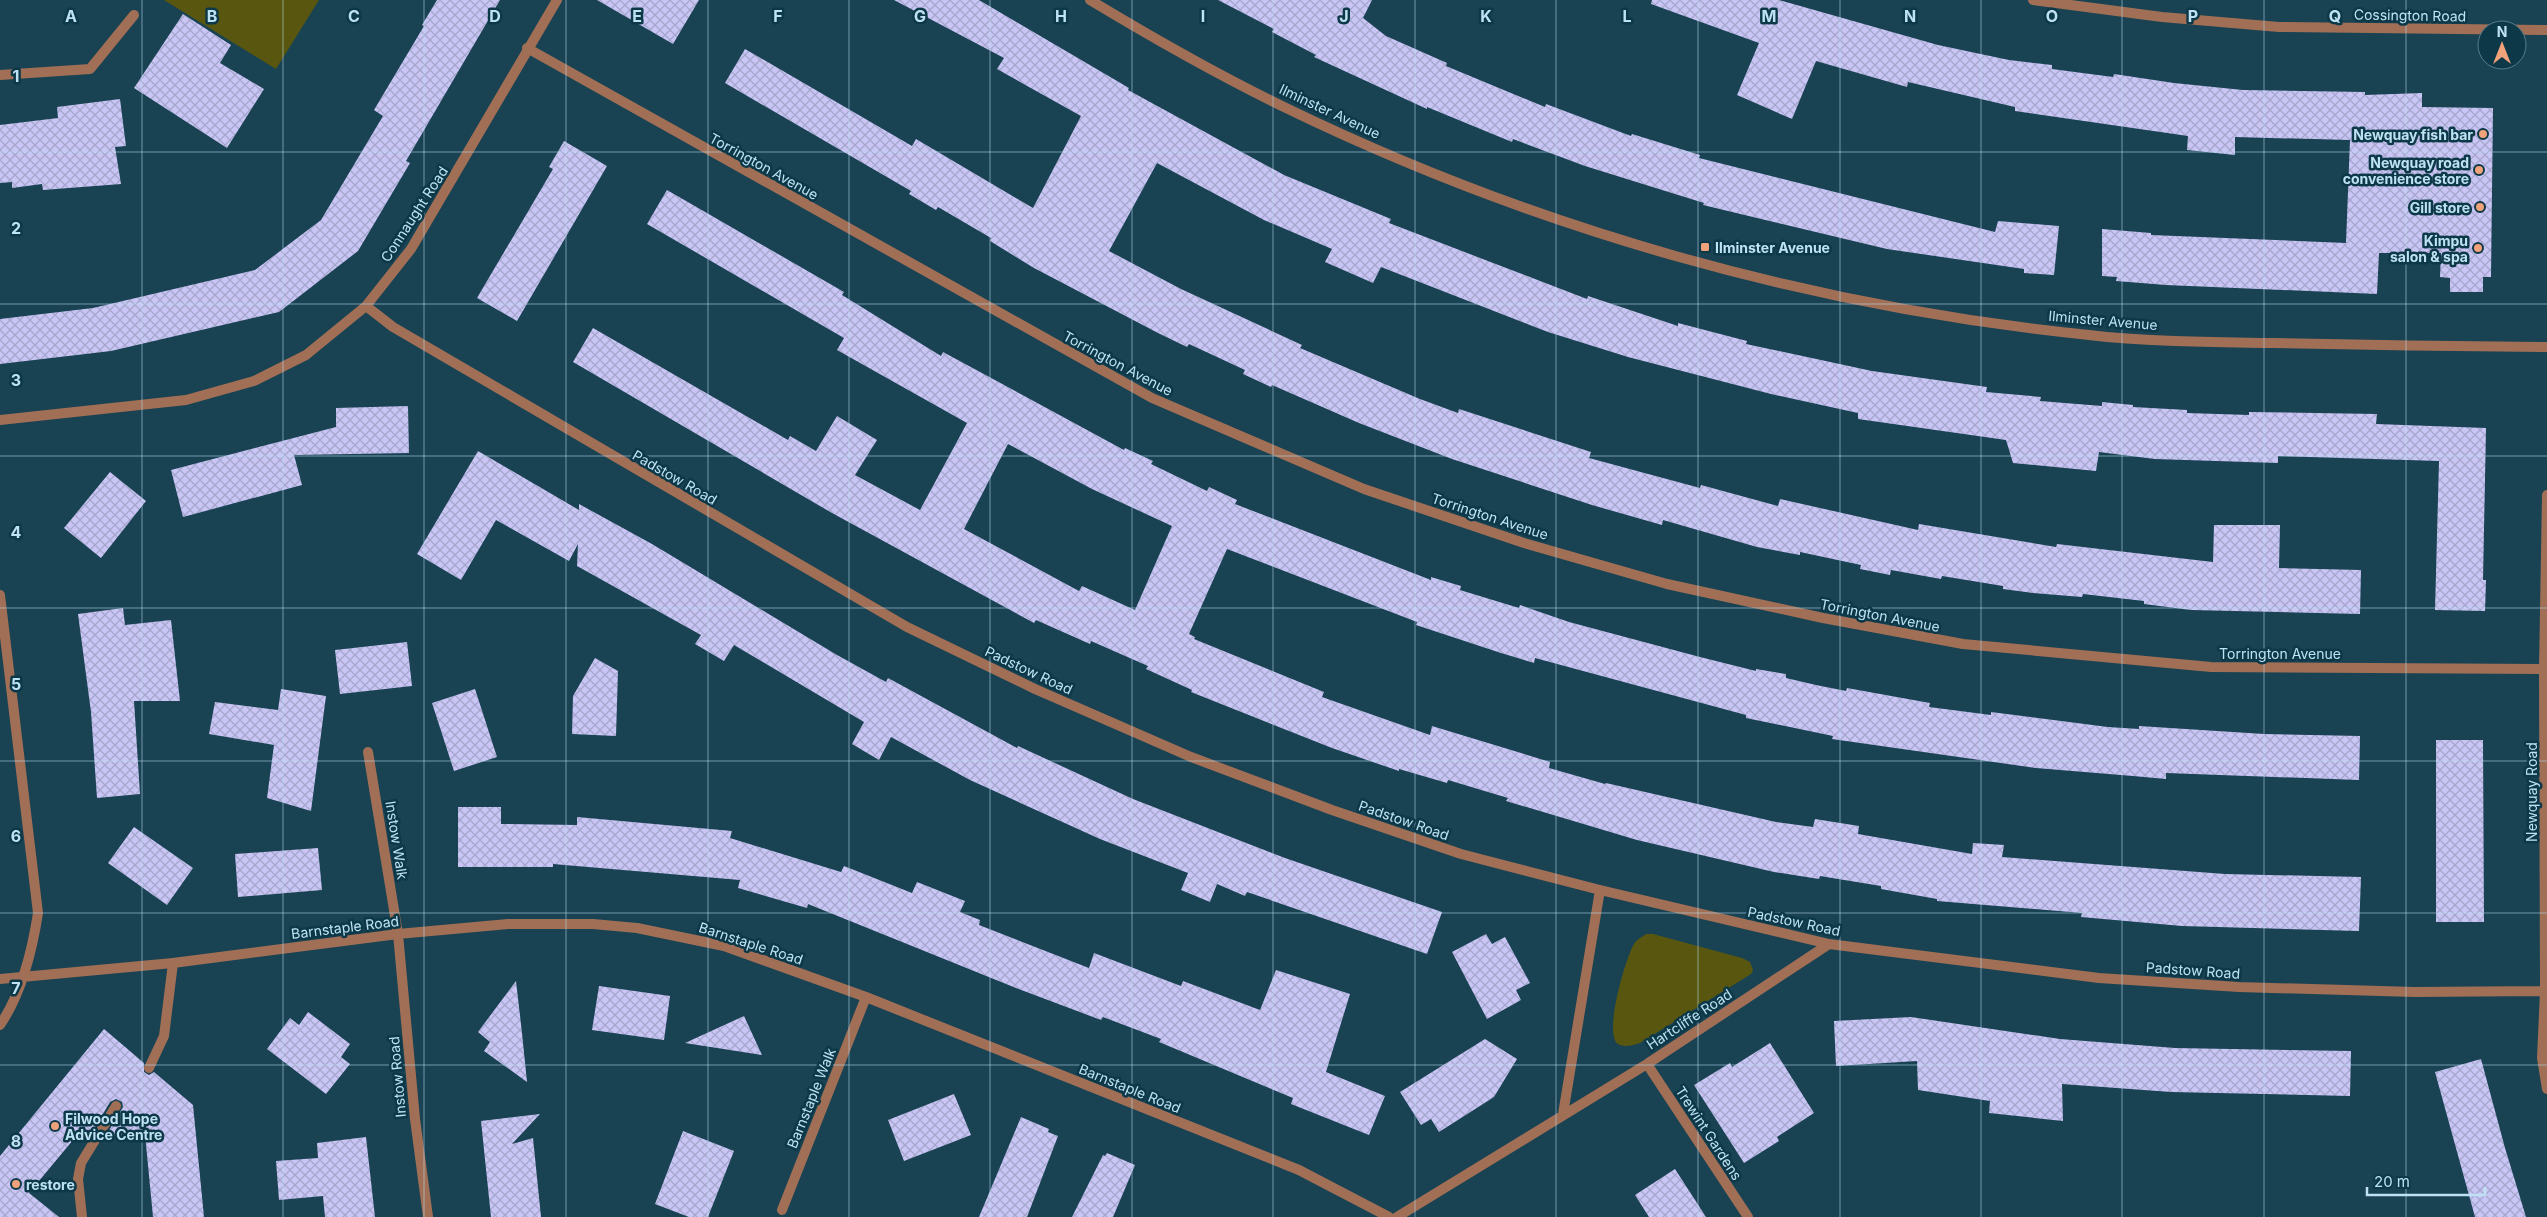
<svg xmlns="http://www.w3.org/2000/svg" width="2547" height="1217" viewBox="0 0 2547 1217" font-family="Inter,sans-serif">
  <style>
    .grass { fill: #59570f }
    .building { fill: url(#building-cross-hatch); fill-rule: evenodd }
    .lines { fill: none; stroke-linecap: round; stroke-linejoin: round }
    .lane { stroke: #a16f55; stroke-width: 10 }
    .street { stroke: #a16f55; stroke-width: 10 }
    .grid { fill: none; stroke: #bee2f4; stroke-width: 1; stroke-opacity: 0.55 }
    .poi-dot { fill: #f0a27a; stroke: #0c3848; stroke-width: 2 }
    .labels { text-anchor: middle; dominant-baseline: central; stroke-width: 5; stroke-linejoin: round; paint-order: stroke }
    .street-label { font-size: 14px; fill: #bee2f4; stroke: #0c3848 }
    .poi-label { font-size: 14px; font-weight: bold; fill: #bee2f4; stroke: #0c3848; text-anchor: end }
    .grid-label { font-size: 16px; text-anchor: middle; font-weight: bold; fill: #bee2f4; stroke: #0c3848; stroke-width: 5; stroke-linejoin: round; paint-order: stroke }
  </style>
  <defs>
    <pattern id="building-cross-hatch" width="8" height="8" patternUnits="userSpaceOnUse" patternTransform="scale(1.25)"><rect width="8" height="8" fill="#c9c6f6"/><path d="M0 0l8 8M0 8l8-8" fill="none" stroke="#a5a6cb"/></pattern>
  </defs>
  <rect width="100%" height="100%" fill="#194253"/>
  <path class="grass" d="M 164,0 L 319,0 L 276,69 Z
    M 1646,934 L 1653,934 L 1742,958 L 1750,962 L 1753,970 L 1751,974 L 1640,1043 C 1634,1045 1624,1048 1618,1044 C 1603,1034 1626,957 1634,944 C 1637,939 1642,937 1646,934 Z"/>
  <path class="building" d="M 437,0 L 500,0 L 406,161 L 410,163 L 358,251 L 279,312 L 111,351 L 0,364 L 0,319 L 93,308 L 255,270 L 321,220 L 383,116 L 374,110 L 424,26 L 422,25 Z
    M 597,0 L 699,0 L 673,44 Z
    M 894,0 L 979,0 L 1129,88 L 1128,90 L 1284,175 L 1391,219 L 1389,223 L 1501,266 L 1587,299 L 1588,296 L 1678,326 L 1678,323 L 1747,341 L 1746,344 L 1872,371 L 1987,387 L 1986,392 L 2041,397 L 2040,401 L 2102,406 L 2102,402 L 2133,405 L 2133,407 L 2187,410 L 2187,413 L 2249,415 L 2249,412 L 2377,414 L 2376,424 L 2486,428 L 2483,580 L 2486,580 L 2485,611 L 2435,610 L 2439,461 L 2278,456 L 2278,463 L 2155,459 L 2099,452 L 2096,471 L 2013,463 L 2006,440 L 1858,419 L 1858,413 L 1771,394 L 1628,357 L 1548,332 L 1381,267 L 1373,283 L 1325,262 L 1332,249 L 1264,220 L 1157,163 L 1109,251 L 1181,289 L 1302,345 L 1300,348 L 1420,399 L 1458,413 L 1459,409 L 1591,452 L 1589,458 L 1700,488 L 1701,485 L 1778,506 L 1780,499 L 1918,530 L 1919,524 L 2056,547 L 2057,544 L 2213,562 L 2214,525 L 2280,525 L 2279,568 L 2361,570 L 2360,614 L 2191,610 L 2144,604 L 2144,601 L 2083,594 L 2082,597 L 2033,593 L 2003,589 L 2003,586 L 1942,576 L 1941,579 L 1891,570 L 1890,575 L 1860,569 L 1861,565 L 1800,552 L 1800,555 L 1757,547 L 1663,520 L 1662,525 L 1592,505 L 1452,459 L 1359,423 L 1272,385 L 1271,387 L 1243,374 L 1245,370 L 1189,344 L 1187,347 L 1158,333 L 1034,268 L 990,241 L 991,238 L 938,207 L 936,210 L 909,194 L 911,191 L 725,83 L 745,49 L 912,146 L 916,139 L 1033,208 L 1081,116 L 997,69 L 1004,58 Z
    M 1218,0 L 1372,0 L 1363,18 L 1386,36 L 1447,63 L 1446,66 L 1545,107 L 1546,104 L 1631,136 L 1632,134 L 1700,155 L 1699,158 L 1995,232 L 1998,221 L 2059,226 L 2054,275 L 2024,273 L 2024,269 L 1887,249 L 1703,205 L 1704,203 L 1585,166 L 1513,139 L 1512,142 L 1427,107 L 1427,109 L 1314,57 L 1316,55 L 1272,32 L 1274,29 Z
    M 1652,0 L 1779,0 L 1938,45 L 2009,60 L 2052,65 L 2052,69 L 2113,77 L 2114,74 L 2174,83 L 2243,90 L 2365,92 L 2365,95 L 2422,93 L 2422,107 L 2493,108 L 2491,277 L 2483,277 L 2483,292 L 2450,292 L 2450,278 L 2440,277 L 2441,253 L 2379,253 L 2377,294 L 2166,285 L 2116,281 L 2117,277 L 2102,276 L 2102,229 L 2151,233 L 2151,235 L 2346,243 L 2350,140 L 2235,137 L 2235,155 L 2187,150 L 2188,136 L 2015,111 L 2015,107 L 1908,82 L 1907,87 L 1816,61 L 1792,119 L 1737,95 L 1759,43 L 1651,4 Z
    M 183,14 L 231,45 L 220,63 L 264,89 L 227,148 L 134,88 Z
    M 120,99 L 126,146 L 115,147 L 121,184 L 43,190 L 42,184 L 12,188 L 12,182 L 0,183 L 0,125 L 58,118 L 57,107 Z
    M 564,141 L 607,166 L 517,321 L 477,298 L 553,169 L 549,167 Z
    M 667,190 L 844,292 L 842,295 L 941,356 L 943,352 L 1124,450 L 1125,448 L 1153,461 L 1151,464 L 1207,491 L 1209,487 L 1237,500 L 1235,504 L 1431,580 L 1431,577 L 1461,586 L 1460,590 L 1519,608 L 1520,605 L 1569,622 L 1700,657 L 1756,671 L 1756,669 L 1786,674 L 1786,678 L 1816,685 L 1846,691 L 1847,688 L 1930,703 L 1929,707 L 1991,715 L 1991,712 L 2108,727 L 2139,729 L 2139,726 L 2264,734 L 2360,736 L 2359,780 L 2166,773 L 2166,779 L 2133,776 L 2036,768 L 1832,739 L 1833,736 L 1746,718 L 1746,715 L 1535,658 L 1534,663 L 1501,653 L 1416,625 L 1417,622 L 1227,549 L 1189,634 L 1195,637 L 1194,639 L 1324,692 L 1322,697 L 1430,735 L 1432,726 L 1521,753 L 1550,762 L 1549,768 L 1605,784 L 1606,783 L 1776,822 L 1813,827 L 1815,819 L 1859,826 L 1858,834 L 1972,854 L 1973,843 L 2004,845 L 2002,857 L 2225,874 L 2361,877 L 2359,931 L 2182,926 L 2081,917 L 2082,913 L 1937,901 L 1937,899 L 1881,889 L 1881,886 L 1820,876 L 1819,879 L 1774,872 L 1637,840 L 1506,801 L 1508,798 L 1448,780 L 1447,783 L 1399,769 L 1399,771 L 1332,748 L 1191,692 L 1192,690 L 1146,669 L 1148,666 L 1091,641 L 1090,644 L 1036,620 L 1034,623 L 832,513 L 573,362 L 593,328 L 788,440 L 790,436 L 816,451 L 837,416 L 877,440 L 855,475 L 920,510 L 967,423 L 837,350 L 844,338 L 647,224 ZM 1008,444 L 1092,489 L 1172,526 L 1135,610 L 1082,586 L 1079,591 L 964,529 Z
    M 408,406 L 409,453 L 294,455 L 302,485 L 183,517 L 171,470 L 336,427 L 336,408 Z
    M 478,451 L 579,510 L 579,504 L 652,544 L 837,655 L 886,682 L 888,678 L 1017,748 L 1018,746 L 1133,799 L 1285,858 L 1442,912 L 1427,954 L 1247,892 L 1245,896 L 1217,884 L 1210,902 L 1181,890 L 1188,873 L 1100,839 L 970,780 L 891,737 L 879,760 L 852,744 L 864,722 L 734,645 L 724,661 L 695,644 L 701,635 L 577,566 L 578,544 L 569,561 L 496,520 L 461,580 L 417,554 Z
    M 110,472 L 146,501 L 101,558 L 64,528 Z
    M 123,608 L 125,625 L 171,620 L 180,701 L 134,701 L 140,794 L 97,798 L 91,712 L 78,614 Z
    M 407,642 L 412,686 L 340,694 L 335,650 Z
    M 595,658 L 618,671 L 616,736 L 572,734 L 573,696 Z
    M 281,689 L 326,696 L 311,811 L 267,798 L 274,745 L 209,734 L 215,702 L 278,710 Z
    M 475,689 L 497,757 L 454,771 L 432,703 Z
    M 2436,740 L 2483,740 L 2484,922 L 2436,922 Z
    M 458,807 L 501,807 L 501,824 L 577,825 L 577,817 L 732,831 L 730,838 L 841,872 L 844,866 L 912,893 L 917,882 L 965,901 L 960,912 L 980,920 L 979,925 L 1089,968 L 1094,953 L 1181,986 L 1183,981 L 1260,1010 L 1276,970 L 1350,994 L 1326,1072 L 1385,1096 L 1369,1135 L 1291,1104 L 1293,1098 L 1159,1042 L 1161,1039 L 1103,1017 L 1101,1020 L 1016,988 L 808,904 L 807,908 L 738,888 L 740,880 L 553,864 L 553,867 L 458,867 Z
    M 134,827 L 193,868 L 167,905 L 108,863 Z
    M 318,848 L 322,890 L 238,897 L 235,854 Z
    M 1486,934 L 1492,944 L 1505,937 L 1530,983 L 1516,990 L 1521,1000 L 1487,1019 L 1452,952 Z
    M 516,981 L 522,1033 L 527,1082 L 484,1051 L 490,1042 L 478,1032 Z
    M 599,986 L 670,996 L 664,1040 L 592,1030 Z
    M 308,1012 L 350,1044 L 341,1057 L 350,1064 L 326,1094 L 267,1049 L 290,1018 L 299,1025 Z
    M 744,1016 L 762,1055 L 685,1043 Z
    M 1911,1017 L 2060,1039 L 2175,1048 L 2351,1051 L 2350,1096 L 2171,1092 L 2062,1084 L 2063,1121 L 1989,1113 L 1990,1101 L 1918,1090 L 1917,1061 L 1836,1066 L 1834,1021 Z
    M 104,1029 L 144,1063 L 144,1072 L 149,1075 L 154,1072 L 193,1105 L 204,1217 L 153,1217 L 145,1134 L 105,1137 L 123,1107 L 122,1102 L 116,1099 L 110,1102 L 88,1139 L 73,1140 L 29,1193 L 59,1217 L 0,1217 L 0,1156 Z
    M 1485,1039 L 1517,1059 L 1494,1097 L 1439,1132 L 1431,1119 L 1421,1125 L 1400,1092 Z
    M 1770,1043 L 1814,1113 L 1777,1137 L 1779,1141 L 1744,1163 L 1694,1085 L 1730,1063 L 1732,1067 Z
    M 2481,1059 L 2505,1148 L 2526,1217 L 2475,1217 L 2435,1072 Z
    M 954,1094 L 971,1135 L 904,1161 L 888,1120 Z
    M 540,1114 L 512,1144 L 533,1138 L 541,1217 L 491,1217 L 481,1121 Z
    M 1021,1117 L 1049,1129 L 1048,1132 L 1058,1136 L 1027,1217 L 979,1217 Z
    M 683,1131 L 734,1151 L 708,1217 L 689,1217 L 655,1204 Z
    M 366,1137 L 375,1217 L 325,1217 L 323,1196 L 279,1200 L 276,1161 L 318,1158 L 317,1143 Z
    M 1107,1153 L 1135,1165 L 1113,1217 L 1072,1217 L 1103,1155 L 1105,1156 Z
    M 1675,1169 L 1706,1217 L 1649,1217 L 1635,1195 Z"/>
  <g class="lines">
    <path class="lane" d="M 149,1068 L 164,1036 L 173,963
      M 82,1217 L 78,1179 L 81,1163 L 116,1106"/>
    <path class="street" d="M 1090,0 C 1153,38 1218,75 1284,107 C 1535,229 1811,307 2089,335 C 2149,342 2211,342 2272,343 C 2364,345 2455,346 2547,347
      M 2033,0 L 2162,17 L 2279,27 L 2547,30
      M 527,48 L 1152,398 L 1364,489 L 1524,543 L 1667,584 L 1823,618 L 1963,644 L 2211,667 L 2544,669
      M 0,75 L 90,69 L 134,15
      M 366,306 L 393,327 L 907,627 L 1035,689 L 1191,757 L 1332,810 L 1461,854 L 1600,890 L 1829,944 L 2099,978 L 2239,987 L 2415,992 L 2547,991
      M 0,420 L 186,400 L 254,381 L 306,355 L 366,306 L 411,249 L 557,0
      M 2547,495 L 2544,669 L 2545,991 L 2542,1058 L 2547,1089
      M 0,595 L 38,913 C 32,952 22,993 0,1025
      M 368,752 L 398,934 L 415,1119 L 428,1217
      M 0,979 L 173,963 L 398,934 L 508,924 L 593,924 L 637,928 L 724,946 L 866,997 L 1299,1170 L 1389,1217
      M 1647,1064 L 1748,1217
      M 1563,1114 L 1600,890
      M 782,1210 L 866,997
      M 1397,1217 L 1647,1064 L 1829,944"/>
  </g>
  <path class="grid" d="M 142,0 L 142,1217M 283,0 L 283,1217M 424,0 L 424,1217M 566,0 L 566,1217M 708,0 L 708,1217M 849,0 L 849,1217M 990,0 L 990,1217M 1132,0 L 1132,1217M 1273,0 L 1273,1217M 1415,0 L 1415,1217M 1556,0 L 1556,1217M 1698,0 L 1698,1217M 1840,0 L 1840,1217M 1981,0 L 1981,1217M 2122,0 L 2122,1217M 2264,0 L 2264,1217M 2406,0 L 2406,1217M 0,152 L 2547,152M 0,304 L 2547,304M 0,456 L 2547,456M 0,608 L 2547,608M 0,761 L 2547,761M 0,913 L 2547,913M 0,1065 L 2547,1065"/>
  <g class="poi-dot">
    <circle cx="2483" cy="134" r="5"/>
    <circle cx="2479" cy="170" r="5"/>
    <circle cx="2480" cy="207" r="5"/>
    <rect x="1700" y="242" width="10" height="10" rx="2.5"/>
    <circle cx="2478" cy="248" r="5"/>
    <circle cx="55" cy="1126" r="5"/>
    <circle cx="16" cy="1184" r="5"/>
  </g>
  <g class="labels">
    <g class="street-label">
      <text transform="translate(2410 15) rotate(1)">Cossington Road</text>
      <text transform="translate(1330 111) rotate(25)">Ilminster Avenue</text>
      <text transform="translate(764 166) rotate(29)">Torrington Avenue</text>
      <text transform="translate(414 214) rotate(-57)">Connaught Road</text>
      <text transform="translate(2103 320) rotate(5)">Ilminster Avenue</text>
      <text transform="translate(1118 363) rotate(28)">Torrington Avenue</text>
      <text transform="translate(675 477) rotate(30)">Padstow Road</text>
      <text transform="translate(1490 516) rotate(18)">Torrington Avenue</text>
      <text transform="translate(1880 615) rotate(11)">Torrington Avenue</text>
      <text x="2280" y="653">Torrington Avenue</text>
      <text transform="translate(1029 670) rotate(25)">Padstow Road</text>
      <text transform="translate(2531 792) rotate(-90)">Newquay Road</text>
      <text transform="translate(1404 820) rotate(19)">Padstow Road</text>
      <text transform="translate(397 840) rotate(81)">Instow Walk</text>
      <text transform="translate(1794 921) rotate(12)">Padstow Road</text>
      <text transform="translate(345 927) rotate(-7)">Barnstaple Road</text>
      <text transform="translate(751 943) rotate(18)">Barnstaple Road</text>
      <text transform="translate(2193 970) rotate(4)">Padstow Road</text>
      <text transform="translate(1689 1019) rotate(-33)">Hartcliffe Road</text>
      <text transform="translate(397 1077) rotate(-95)">Instow Road</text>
      <text transform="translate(1130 1088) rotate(22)">Barnstaple Road</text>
      <text transform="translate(811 1098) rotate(-68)">Barnstaple Walk</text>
      <text transform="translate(1709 1133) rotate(57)">Trewint Gardens</text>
    </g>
    <g class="poi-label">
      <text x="2473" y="134">Newquay fish bar</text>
      <text x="2469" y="162">Newquay road<tspan x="2469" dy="16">convenience store</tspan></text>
      <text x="2470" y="207">Gill store</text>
      <text x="2468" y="240">Kimpu<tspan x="2468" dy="16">salon &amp; spa</tspan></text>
      <text x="1715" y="247" text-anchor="start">Ilminster Avenue</text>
      <text x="65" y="1118" text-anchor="start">Filwood Hope<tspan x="65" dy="16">Advice Centre</tspan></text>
      <text x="26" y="1184" text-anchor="start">restore</text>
    </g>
  </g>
  <g class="grid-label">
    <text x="71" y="22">A</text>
    <text x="212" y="22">B</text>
    <text x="354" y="22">C</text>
    <text x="495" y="22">D</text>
    <text x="637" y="22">E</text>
    <text x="778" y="22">F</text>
    <text x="920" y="22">G</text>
    <text x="1061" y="22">H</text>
    <text x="1203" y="22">I</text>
    <text x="1344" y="22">J</text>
    <text x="1486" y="22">K</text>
    <text x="1627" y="22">L</text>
    <text x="1769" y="22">M</text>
    <text x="1910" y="22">N</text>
    <text x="2052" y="22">O</text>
    <text x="2193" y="22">P</text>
    <text x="2335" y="22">Q</text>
    <text x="16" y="82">1</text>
    <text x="16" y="234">2</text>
    <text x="16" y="386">3</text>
    <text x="16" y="538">4</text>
    <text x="16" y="690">5</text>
    <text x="16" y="842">6</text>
    <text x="16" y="994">7</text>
    <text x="16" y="1147">8</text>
  </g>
  <g transform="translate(2502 45)"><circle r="24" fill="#0c3848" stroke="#537c8d"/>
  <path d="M0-4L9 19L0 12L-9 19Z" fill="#f0a27a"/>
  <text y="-8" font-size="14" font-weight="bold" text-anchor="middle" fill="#bee2f4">N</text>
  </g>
  <path d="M2367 1187v8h118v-8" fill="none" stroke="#bee2f4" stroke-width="2.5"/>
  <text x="2374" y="1187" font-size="15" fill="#bee2f4" stroke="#0c3848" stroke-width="4" paint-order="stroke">20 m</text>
</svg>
